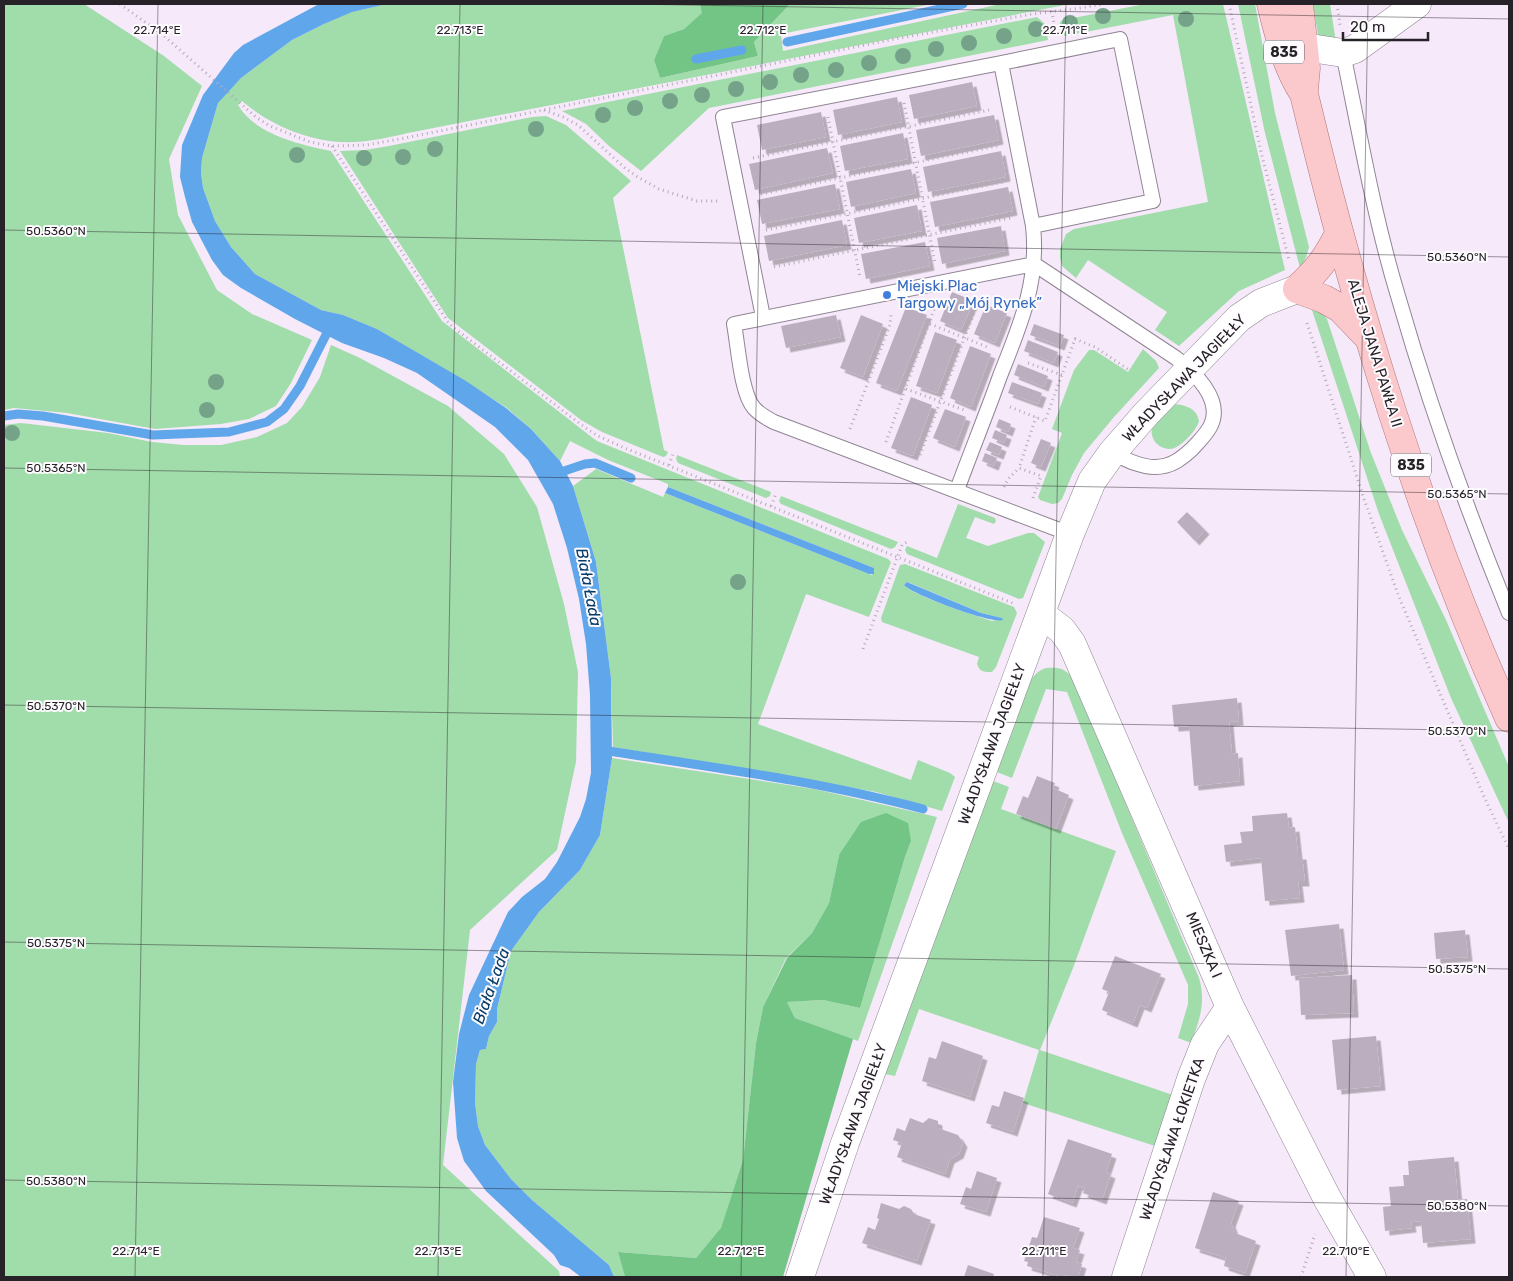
<svg xmlns="http://www.w3.org/2000/svg" width="1513" height="1281" viewBox="0 0 1513 1281" font-family="Rubik,sans-serif">
  <style>
    .green { fill: #a1dcab; fill-rule: evenodd }
    .forest { fill: #73c585 }
    .water { fill: #60a6ea }
    .lines { fill: none; stroke-linecap: round; stroke-linejoin: round }
    .stream { stroke: #60a6ea; stroke-width: 9 }
    .building { fill: #bbafbf; filter: url(#shadow) }
    .service-casing { stroke: #8f8493; stroke-width: 16 }
    .minor-casing { stroke: #8f8493; stroke-width: 29 }
    .primary-casing { stroke: #af767c; stroke-width: 29 }
    .path { stroke: #b5aab8; stroke-width: 3; stroke-dasharray: 1 4; stroke-linecap: butt }
    .service { stroke: #fff; stroke-width: 14 }
    .minor { stroke: #fff; stroke-width: 28 }
    .primary { stroke: #fbc8cb; stroke-width: 28 }
    .tree { fill: #75a38a }
    .ticks { fill: none; stroke: #272228; stroke-width: 1; stroke-opacity: 0.45 }
    .shop-dot { fill: #3f7fe0; stroke: #fdfbfe; stroke-width: 2 }
    .labels { text-anchor: middle; dominant-baseline: central; stroke-width: 4; stroke-linejoin: round; paint-order: stroke }
    .shield { fill: #fdfbfe; stroke: #676368; stroke-width: 1 }
    .shield-label { font-size: 14px; font-weight: bold; fill: #272228 }
    .shop-label { font-size: 15px; fill: #366cbe; stroke: #fdfbfe; text-anchor: start }
    .street-label { font-size: 15px; fill: #272228; stroke: #fdfbfe }
    .water-label { font-size: 16px; font-style: italic; fill: #053b67; stroke: #fdfbfe }
    .ticks-label { font-size: 12px; text-anchor: middle; fill: #272228; stroke: #fdfbfe; stroke-width: 4; stroke-linejoin: round; paint-order: stroke }
  </style>
  <defs>
    <filter id="shadow"><feDropShadow dx="4.5" dy="4.5" stdDeviation="0" flood-color="#0004"/></filter>
  </defs>
  <rect width="100%" height="100%" fill="#f6e9fa"/>
  <path class="green" d="M 4,4 L 84,4 L 164,56 L 202,86 L 169,159 L 178,215 L 217,290 L 252,314 L 312,340 L 291,383 L 276,406 L 249,419 L 221,424 L 155,429 L 67,413 L 14,408 L 4,410 Z
    M 387,4 L 700,4 L 703,13 L 684,29 L 664,36 L 654,60 L 660,78 L 758,56 L 754,42 L 790,4 L 932,4 L 781,34 L 783,51 L 1001,4 L 1070,4 L 408,133 C 391,137 373,141 355,142 C 315,144 272,127 242,101 L 238,105 C 256,135 299,144 331,151 L 442,321 L 589,435 L 597,441 L 888,559 L 891,562 L 869,617 L 806,594 L 758,724 L 911,780 L 918,760 L 950,773 L 955,777 L 942,811 L 876,792 L 613,747 L 611,678 L 596,562 L 573,486 L 596,469 L 663,497 L 665,493 L 869,574 L 872,575 L 874,568 L 668,487 L 668,484 L 608,460 L 570,441 L 560,461 L 531,429 L 507,408 L 465,381 L 377,329 L 343,315 L 321,310 L 255,274 L 231,247 L 215,221 L 203,188 L 201,173 L 202,158 L 218,103 L 225,94 L 241,78 L 292,40 L 324,24 L 351,12 Z
    M 1145,4 L 1223,4 L 1285,270 L 1239,291 L 1179,346 L 1155,330 L 1167,312 L 1088,260 L 1076,278 L 1062,266 L 1060,258 L 1060,249 L 1066,234 L 1074,229 L 1208,202 L 1173,15 L 1065,36 C 1061,32 1059,28 1060,22 L 1063,20 Z
    M 1238,4 L 1255,4 L 1275,113 L 1309,247 L 1306,258 L 1300,268 L 1265,133 Z
    M 1313,4 L 1330,4 L 1336,42 L 1322,39 L 1318,35 Z
    M 1037,17 L 1045,24 L 1048,40 L 709,108 L 641,171 L 609,146 L 586,124 L 562,111 Z
    M 546,116 L 566,125 L 631,181 L 613,198 L 664,450 L 668,452 L 666,456 L 663,457 L 602,432 L 581,420 L 448,318 L 340,151 L 365,150 L 389,146 L 532,117 Z
    M 1311,307 L 1319,309 L 1327,319 L 1371,453 L 1402,530 L 1446,620 L 1509,767 L 1509,823 L 1451,698 L 1379,514 Z
    M 331,345 L 360,358 L 448,406 L 504,454 L 537,507 L 564,604 L 578,672 L 576,762 L 557,850 L 470,930 L 443,1165 L 559,1271 L 560,1277 L 4,1277 L 4,425 L 21,423 L 108,433 L 152,442 L 184,445 L 221,445 L 257,437 L 287,423 L 302,407 L 320,377 Z
    M 1143,349 L 1156,361 L 1159,368 L 1114,417 L 1084,453 L 1072,475 L 1062,499 L 1058,503 L 1052,504 L 1040,500 L 1038,497 L 1062,433 L 1052,429 L 1074,370 L 1089,350 L 1094,350 L 1128,372 Z
    M 1174,404 C 1185,405 1197,408 1199,421 C 1197,430 1179,450 1169,449 C 1158,449 1148,437 1153,427 C 1157,419 1168,411 1174,404 Z
    M 677,455 L 771,492 L 770,496 L 766,498 L 678,463 L 676,459 Z
    M 781,496 L 898,542 L 895,547 L 891,549 L 781,504 L 779,501 Z
    M 958,504 L 995,518 L 996,521 L 994,524 L 975,517 L 966,538 L 988,546 L 1028,533 L 1034,533 L 1045,542 L 1023,598 L 1019,599 L 907,554 L 905,550 L 907,546 L 937,558 Z
    M 905,564 L 1014,607 L 1017,613 L 996,667 L 992,672 C 983,672 980,672 977,664 L 979,657 L 882,622 L 881,618 L 900,565 ZM 908,582 L 981,613 L 1002,618 L 992,621 C 974,615 915,597 904,585 Z
    M 1046,668 C 1059,667 1064,668 1073,678 L 1199,978 C 1206,1002 1200,1019 1191,1043 L 1178,1038 L 1188,1004 L 1188,985 L 1122,833 L 1067,692 L 1046,689 L 1012,778 L 997,772 L 1027,686 C 1032,678 1036,671 1046,668 Z
    M 612,758 L 814,789 L 937,817 L 858,1041 L 795,1018 L 787,1002 L 823,1000 L 860,1008 L 905,857 L 911,841 L 839,855 L 829,903 L 812,933 L 786,958 L 763,1007 L 756,1043 L 743,1160 L 721,1229 L 696,1258 L 618,1252 L 625,1277 L 614,1277 L 609,1265 L 532,1200 L 511,1179 L 485,1145 L 478,1126 L 475,1103 L 476,1064 L 480,1050 L 486,1049 L 489,1036 L 497,1022 L 497,1009 L 511,951 L 539,912 L 580,870 L 600,835 Z
    M 993,781 L 1009,787 L 1001,809 L 1116,851 L 1073,968 L 1040,1050 L 1173,1095 L 1155,1146 L 1023,1103 L 1039,1050 L 919,1009 L 895,1076 L 885,1074 Z"/>
  <path class="forest" d="M 700,4 L 790,4 L 754,42 L 758,56 L 660,78 L 654,60 L 664,36 L 684,29 L 702,13 Z
    M 886,813 L 908,823 L 911,841 L 905,857 L 860,1008 L 823,1000 L 787,1002 L 795,1018 L 853,1039 L 783,1277 L 625,1277 L 618,1252 L 696,1258 L 721,1228 L 743,1160 L 756,1043 L 763,1007 L 787,958 L 812,933 L 829,903 L 839,855 L 861,822 Z"/>
  <path class="water" d="M 319,4 L 387,4 L 352,12 L 324,24 L 292,40 L 241,78 L 218,103 L 202,158 L 201,173 L 203,188 L 215,221 L 231,247 L 255,274 L 321,310 L 343,315 L 377,329 L 466,381 L 506,408 L 531,429 L 560,461 L 573,486 L 596,562 L 611,678 L 612,758 L 600,835 L 580,870 L 539,912 L 511,951 L 497,1009 L 497,1022 L 489,1036 L 486,1049 L 480,1050 L 476,1064 L 475,1103 L 478,1126 L 485,1145 L 511,1179 L 532,1200 L 609,1265 L 614,1277 L 581,1277 L 569,1268 L 560,1265 L 554,1255 L 486,1191 L 464,1161 L 457,1138 L 453,1082 L 459,1034 L 469,995 L 491,948 L 508,912 L 522,897 L 545,879 L 557,862 L 580,817 L 586,799 L 591,773 L 590,695 L 586,644 L 579,599 L 567,548 L 553,504 L 528,460 L 495,427 L 417,373 L 384,358 L 342,343 L 295,319 L 241,288 L 223,275 L 212,260 L 192,222 L 185,197 L 180,177 L 182,145 L 203,95 L 234,53 L 243,45 Z
    M 668,487 L 874,568 L 874,574 L 869,574 L 665,493 Z
    M 907,582 L 981,613 L 1002,618 L 1003,620 C 991,624 913,595 904,585 Z"/>
  <g class="lines">
    <path class="stream" d="M 787,42 L 963,4
      M 696,59 L 742,50
      M 4,416 L 18,414 L 43,416 L 153,435 L 229,432 L 267,422 L 284,409 L 300,386 L 331,325
      M 555,474 L 585,464 L 595,463 L 631,478
      M 603,750 C 710,767 818,781 923,809"/>
  </g>
  <path class="building" d="M 972,82 L 977,106 L 914,119 L 909,95 Z
    M 897,97 L 902,122 L 838,135 L 833,110 Z
    M 821,112 L 826,137 L 762,150 L 757,125 Z
    M 994,115 L 999,140 L 921,156 L 916,130 Z
    M 903,133 L 908,159 L 845,171 L 840,146 Z
    M 827,148 L 833,173 L 755,190 L 749,164 Z
    M 1001,151 L 1006,177 L 928,192 L 923,167 Z
    M 911,169 L 916,193 L 851,207 L 846,182 Z
    M 835,184 L 840,209 L 762,224 L 757,200 Z
    M 1008,187 L 1013,211 L 935,227 L 930,202 Z
    M 917,205 L 922,231 L 859,243 L 854,218 Z
    M 842,220 L 847,245 L 769,261 L 764,236 Z
    M 1001,226 L 1005,251 L 942,264 L 937,238 Z
    M 925,242 L 930,266 L 866,279 L 861,254 Z
    M 952,292 L 974,301 L 961,330 L 940,321 Z
    M 986,305 L 1007,313 L 995,343 L 974,334 Z
    M 906,307 L 927,315 L 897,391 L 876,383 Z
    M 836,315 L 841,337 L 786,348 L 781,326 Z
    M 861,315 L 883,324 L 863,377 L 840,368 Z
    M 1034,324 L 1064,335 L 1060,346 L 1030,335 Z
    M 935,332 L 957,340 L 937,393 L 916,386 Z
    M 1028,340 L 1058,352 L 1054,363 L 1024,351 Z
    M 970,346 L 991,354 L 971,407 L 950,398 Z
    M 1018,364 L 1048,376 L 1044,387 L 1014,375 Z
    M 1012,382 L 1042,393 L 1038,404 L 1008,393 Z
    M 911,397 L 932,405 L 913,456 L 891,448 Z
    M 945,409 L 966,417 L 955,447 L 933,438 Z
    M 999,419 L 1011,424 L 1008,432 L 996,427 Z
    M 995,430 L 1007,435 L 1004,443 L 992,438 Z
    M 1041,439 L 1051,443 L 1041,467 L 1031,463 Z
    M 990,442 L 1002,447 L 999,455 L 986,450 Z
    M 985,453 L 997,458 L 994,466 L 982,461 Z
    M 1187,512 L 1205,530 L 1195,541 L 1177,522 Z
    M 1237,698 L 1239,721 L 1229,722 L 1232,754 L 1238,753 L 1240,781 L 1194,786 L 1189,726 L 1174,727 L 1172,705 Z
    M 1037,776 L 1055,783 L 1053,788 L 1069,795 L 1056,829 L 1016,814 L 1023,796 L 1028,798 Z
    M 1287,813 L 1289,828 L 1295,827 L 1298,855 L 1302,855 L 1305,882 L 1298,882 L 1300,898 L 1265,901 L 1261,858 L 1226,862 L 1224,845 L 1242,843 L 1240,832 L 1253,831 L 1252,816 Z
    M 1339,924 L 1344,970 L 1291,976 L 1285,930 Z
    M 1465,930 L 1468,957 L 1436,959 L 1434,933 Z
    M 1115,956 L 1161,974 L 1147,1008 L 1140,1005 L 1133,1023 L 1102,1010 L 1109,992 L 1102,989 Z
    M 1352,975 L 1354,1013 L 1301,1015 L 1299,978 Z
    M 1376,1036 L 1381,1086 L 1337,1090 L 1332,1040 Z
    M 942,1041 L 983,1056 L 970,1097 L 922,1081 L 929,1057 L 936,1059 Z
    M 1004,1091 L 1024,1098 L 1013,1132 L 986,1123 L 992,1105 L 999,1107 Z
    M 910,1118 L 923,1123 L 929,1118 L 938,1121 L 938,1128 L 958,1135 L 963,1143 L 959,1154 L 950,1159 L 945,1174 L 897,1157 L 902,1143 L 893,1140 L 897,1128 L 905,1131 Z
    M 1068,1139 L 1112,1154 L 1106,1172 L 1111,1174 L 1102,1200 L 1083,1193 L 1085,1188 L 1078,1186 L 1072,1203 L 1048,1194 Z
    M 1454,1157 L 1458,1200 L 1467,1199 L 1471,1239 L 1423,1243 L 1421,1221 L 1411,1222 L 1412,1228 L 1385,1231 L 1383,1207 L 1391,1206 L 1389,1187 L 1404,1186 L 1403,1175 L 1409,1175 L 1408,1161 Z
    M 977,1171 L 997,1178 L 986,1212 L 960,1204 L 966,1187 L 971,1189 Z
    M 1213,1192 L 1239,1201 L 1231,1223 L 1235,1233 L 1256,1241 L 1245,1273 L 1224,1266 L 1226,1258 L 1195,1248 Z
    M 881,1203 L 899,1209 L 904,1206 L 911,1209 L 914,1214 L 931,1220 L 917,1261 L 862,1243 L 868,1227 L 875,1230 L 879,1219 L 877,1218 Z
    M 1044,1217 L 1080,1228 L 1073,1248 L 1080,1250 L 1076,1262 L 1082,1264 L 1078,1277 L 1065,1275 L 1062,1277 L 1027,1266 L 1028,1262 L 1024,1261 L 1032,1237 L 1037,1238 Z
    M 968,1265 L 994,1274 L 993,1277 L 964,1277 Z"/>
  <g class="lines">
    <defs>
      <path id="service" d="M 1343,53 C 1360,135 1374,217 1398,296 C 1429,404 1467,510 1509,613
        M 1001,63 L 1120,39 L 1153,201 L 1033,226
        M 763,317 L 723,117 L 1001,63 L 1033,226 C 1039,283 1020,325 1000,376 C 986,415 971,452 957,490
        M 1070,534 L 774,422 C 767,418 760,415 754,408 C 741,394 738,345 734,324 L 1034,264 L 1176,358 C 1194,372 1223,399 1211,425 C 1207,434 1199,441 1192,449 C 1181,459 1171,467 1155,467 C 1140,467 1125,459 1112,453"/>
      <path id="minor" d="M 1304,47 L 1343,53 L 1355,49 L 1417,4
        M 1041,614 L 1062,630 L 1072,644 L 1230,1007 L 1327,1198 L 1372,1277
        M 800,1277 L 845,1143 L 1070,534 L 1092,481 L 1112,453 L 1146,414 L 1239,318 L 1261,303 L 1297,289
        M 1126,1277 L 1191,1079 L 1205,1044 L 1230,1007"/>
      <path id="primary" d="M 1271,4 C 1279,35 1286,67 1304,94 C 1355,307 1419,518 1509,718
        M 1299,4 L 1306,68 L 1304,90
        M 1339,234 C 1326,259 1318,270 1297,289 L 1324,299 L 1340,308 L 1365,334"/>
    </defs>
    <use href="#service" class="service-casing"/>
    <use href="#minor" class="minor-casing"/>
    <use href="#primary" class="primary-casing"/>
    <path class="path" d="M 120,4 L 163,35 L 257,118 L 270,126 L 310,142 L 332,146 L 366,145 L 405,138 L 895,39 L 1032,14 L 1081,8 L 1103,4
      M 1229,4 L 1262,156 L 1289,260
      M 1337,4 L 1340,25
      M 1052,11 L 1055,31
      M 904,103 L 935,263
      M 544,110 L 563,117 L 578,125 L 625,168 L 636,176 L 659,189 L 697,201 L 718,201
      M 828,117 L 860,277
      M 332,146 L 448,322 L 454,328 L 587,429 L 598,436 L 627,449 L 1015,604
      M 753,158 L 989,110
      M 761,194 L 997,146
      M 766,230 L 1003,182
      M 774,267 L 1010,218
      M 1307,323 L 1364,499 L 1399,597 L 1485,799 L 1509,849
      M 930,324 L 990,348
      M 1028,363 L 1062,375
      M 906,389 L 964,410
      M 1010,407 L 1045,421 L 1075,339 L 1095,347 L 1129,370
      M 850,429 L 890,325 L 891,315
      M 886,442 L 936,304
      M 920,455 L 980,297
      M 669,465 L 673,454
      M 1004,487 L 1008,479 L 1019,468
      M 1033,498 L 1041,476 L 1019,468 L 1036,417
      M 771,506 L 776,494
      M 863,649 L 902,545 L 907,542
      M 1301,1277 L 1315,1234"/>
    <use href="#service" class="service"/>
    <use href="#minor" class="minor"/>
    <use href="#primary" class="primary"/>
  </g>
  <g class="tree">
    <circle cx="1103" cy="16" r="8"/>
    <circle cx="1186" cy="19" r="8"/>
    <circle cx="1070" cy="23" r="8"/>
    <circle cx="1036" cy="29" r="8"/>
    <circle cx="1004" cy="36" r="8"/>
    <circle cx="969" cy="43" r="8"/>
    <circle cx="936" cy="49" r="8"/>
    <circle cx="903" cy="56" r="8"/>
    <circle cx="869" cy="63" r="8"/>
    <circle cx="836" cy="70" r="8"/>
    <circle cx="801" cy="75" r="8"/>
    <circle cx="770" cy="82" r="8"/>
    <circle cx="736" cy="89" r="8"/>
    <circle cx="702" cy="95" r="8"/>
    <circle cx="670" cy="101" r="8"/>
    <circle cx="635" cy="108" r="8"/>
    <circle cx="603" cy="115" r="8"/>
    <circle cx="536" cy="129" r="8"/>
    <circle cx="435" cy="149" r="8"/>
    <circle cx="297" cy="155" r="8"/>
    <circle cx="403" cy="157" r="8"/>
    <circle cx="364" cy="158" r="8"/>
    <circle cx="216" cy="382" r="8"/>
    <circle cx="207" cy="410" r="8"/>
    <circle cx="12" cy="433" r="8"/>
    <circle cx="738" cy="582" r="8"/>
  </g>
  <path class="ticks" d="M 629,4 L 1509,19M 4,230 L 1509,257M 4,468 L 1509,494M 4,705 L 1509,731M 4,942 L 1509,969M 4,1180 L 1509,1206M 135,1277 L 158,4M 438,1277 L 460,4M 741,1277 L 763,4M 1043,1277 L 1066,4M 1346,1277 L 1368,4"/>
  <circle class="shop-dot" cx="887" cy="295" r="5"/>
  <g class="labels">
    <g class="shield">
      <rect x="1264" y="40.5" width="40" height="23" rx="4"/>
      <rect x="1391" y="453.5" width="40" height="23" rx="4"/>
    </g>
    <g class="shield-label">
      <text x="1284" y="52">835</text>
      <text x="1411" y="465">835</text>
    </g>
    <g class="shop-label">
      <text x="897" y="286">Miejski Plac<tspan x="897" dy="17">Targowy „Mój Rynek”</tspan></text>
    </g>
    <g class="street-label">
      <text transform="translate(1375 353) rotate(73)">ALEJA JANA PAWŁA II</text>
      <text transform="translate(1184 378) rotate(-46)">WŁADYSŁAWA JAGIEŁŁY</text>
      <text transform="translate(992 744) rotate(-70)">WŁADYSŁAWA JAGIEŁŁY</text>
      <text transform="translate(1204 945) rotate(67)">MIESZKA I</text>
      <text transform="translate(853 1124) rotate(-70)">WŁADYSŁAWA JAGIEŁŁY</text>
      <text transform="translate(1172 1139) rotate(-71)">WŁADYSŁAWA ŁOKIETKA</text>
    </g>
    <g class="water-label">
      <text transform="translate(589 587) rotate(79)">Biała Łada</text>
      <text transform="translate(491 986) rotate(-70)">Biała Łada</text>
    </g>
  </g>
  <g class="ticks-label">
    <text x="157" y="34">22.714°E</text>
    <text x="460" y="34">22.713°E</text>
    <text x="763" y="34">22.712°E</text>
    <text x="1065" y="34">22.711°E</text>
    <text x="56" y="235">50.5360°N</text>
    <text x="1457" y="261">50.5360°N</text>
    <text x="56" y="472">50.5365°N</text>
    <text x="1457" y="498">50.5365°N</text>
    <text x="56" y="710">50.5370°N</text>
    <text x="1457" y="735">50.5370°N</text>
    <text x="56" y="947">50.5375°N</text>
    <text x="1457" y="973">50.5375°N</text>
    <text x="56" y="1185">50.5380°N</text>
    <text x="1457" y="1210">50.5380°N</text>
    <text x="136" y="1255">22.714°E</text>
    <text x="438" y="1255">22.713°E</text>
    <text x="741" y="1255">22.712°E</text>
    <text x="1044" y="1255">22.711°E</text>
    <text x="1346" y="1255">22.710°E</text>
  </g>
  <rect width="1513" height="1281" fill="none" stroke="#272228" stroke-width="10"/>
  <path d="M1343 32v8h85v-8" fill="none" stroke="#272228" stroke-width="2.5"/>
  <text x="1350" y="32" font-size="15" fill="#272228" stroke="#fdfbfe" stroke-width="4" paint-order="stroke">20 m</text>
</svg>
